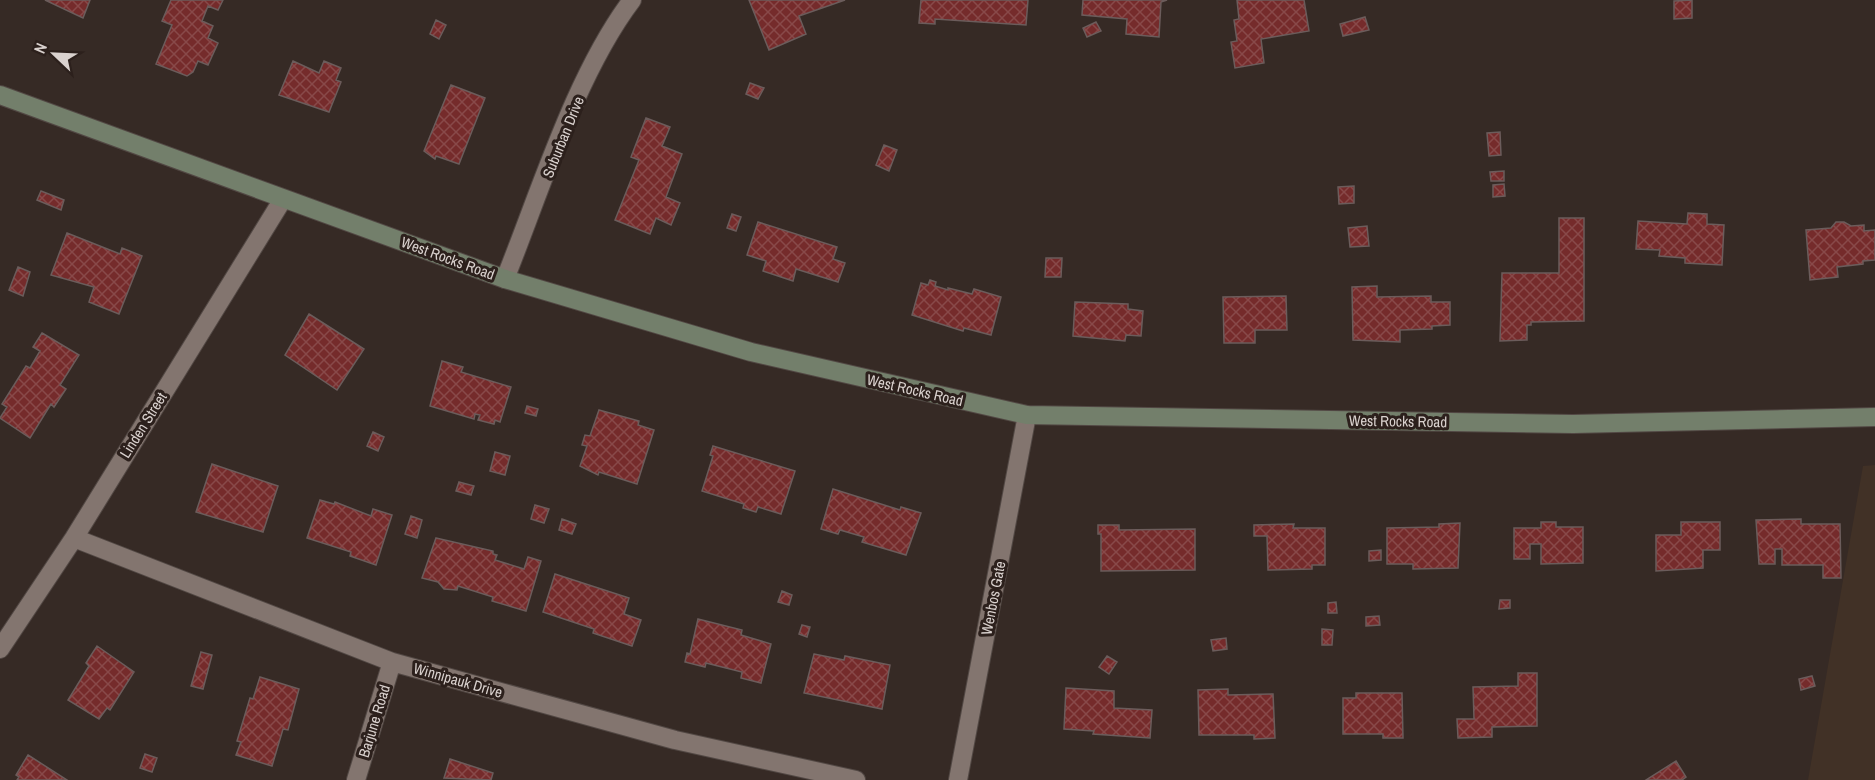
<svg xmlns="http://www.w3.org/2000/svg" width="1875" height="780" viewBox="0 0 1875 780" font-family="'Archivo Narrow',sans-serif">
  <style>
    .education { fill: #413126 }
    .building { fill: url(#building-cross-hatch); stroke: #6b5c5b; stroke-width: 1.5 }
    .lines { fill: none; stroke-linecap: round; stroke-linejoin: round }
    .street-casing { stroke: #524844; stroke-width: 20 }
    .secondary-casing { stroke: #524844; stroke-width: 20 }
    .street { stroke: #83756f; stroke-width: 18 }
    .secondary { stroke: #737f6b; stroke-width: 18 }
    .labels { text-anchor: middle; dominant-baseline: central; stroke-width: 6; stroke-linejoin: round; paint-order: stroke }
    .street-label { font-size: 15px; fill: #d9d1ce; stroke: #2c201c }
  </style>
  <defs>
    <pattern id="building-cross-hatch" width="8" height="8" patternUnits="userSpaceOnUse" patternTransform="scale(1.5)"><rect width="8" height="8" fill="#752b2b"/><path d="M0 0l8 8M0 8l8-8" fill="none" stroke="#884949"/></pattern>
  </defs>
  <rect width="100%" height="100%" fill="#362a25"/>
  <path class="education" d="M 1875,465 L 1875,780 L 1808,780 L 1863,466 Z"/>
  <path class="building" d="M 45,0 L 90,0 L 83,18 Z
    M 171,0 L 223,0 L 218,10 L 208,6 L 202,21 L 213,26 L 208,38 L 218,43 L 208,65 L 198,61 L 193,72 L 187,76 L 156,64 L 172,25 L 162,21 Z
    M 749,0 L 845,0 L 799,16 L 806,34 L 769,50 Z
    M 921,0 L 1028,0 L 1026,25 L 935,19 L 935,24 L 919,23 Z
    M 1083,0 L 1167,0 L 1161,2 L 1159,37 L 1126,34 L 1127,19 L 1082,15 Z
    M 1237,0 L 1304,0 L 1309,31 L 1261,39 L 1264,63 L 1235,68 L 1231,42 L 1237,41 L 1234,20 L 1239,19 Z
    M 1692,0 L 1692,18 L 1674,19 L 1674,1 Z
    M 1365,17 L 1369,30 L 1343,36 L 1340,24 Z
    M 436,20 L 446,25 L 439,39 L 430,34 Z
    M 1096,22 L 1101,31 L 1087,37 L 1083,28 Z
    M 293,61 L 319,73 L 324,61 L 341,68 L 336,80 L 341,82 L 329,112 L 279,95 Z
    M 750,83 L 764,88 L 758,99 L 746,94 Z
    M 451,85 L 485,98 L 459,164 L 436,156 L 435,159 L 424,151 Z
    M 646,118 L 670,127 L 662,146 L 682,154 L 666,197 L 680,203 L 671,225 L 656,218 L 650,234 L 615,220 L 639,160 L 631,157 Z
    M 1500,132 L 1501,155 L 1489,156 L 1487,133 Z
    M 884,145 L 897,150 L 889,171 L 876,165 Z
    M 1504,171 L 1504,181 L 1491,181 L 1490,172 Z
    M 1504,184 L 1505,196 L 1493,197 L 1493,185 Z
    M 1354,186 L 1354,203 L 1339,204 L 1338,187 Z
    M 41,191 L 64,200 L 61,210 L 37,200 Z
    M 1688,213 L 1707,214 L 1707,224 L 1724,225 L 1722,265 L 1685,263 L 1685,258 L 1659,256 L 1660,250 L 1636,249 L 1638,221 L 1687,224 Z
    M 732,214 L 741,217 L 736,231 L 727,228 Z
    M 1559,218 L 1584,218 L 1584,321 L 1531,322 L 1531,325 L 1527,325 L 1527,340 L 1500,341 L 1502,273 L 1559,273 Z
    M 758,222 L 837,247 L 833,259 L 845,263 L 838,282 L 796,269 L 793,281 L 763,271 L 766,261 L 747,255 Z
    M 1836,222 L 1844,222 L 1851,226 L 1864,225 L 1864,231 L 1875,230 L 1875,260 L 1863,261 L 1863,264 L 1837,267 L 1838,277 L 1810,280 L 1806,230 L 1831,228 Z
    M 1367,226 L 1369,246 L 1350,247 L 1348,228 Z
    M 67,233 L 120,254 L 122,248 L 142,256 L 119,314 L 89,302 L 94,287 L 51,275 Z
    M 1046,258 L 1062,258 L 1061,277 L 1045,277 Z
    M 18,267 L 30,272 L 23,296 L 9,290 Z
    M 930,280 L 936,282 L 935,286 L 948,290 L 948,288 L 972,294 L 974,289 L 1001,297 L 991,335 L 964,328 L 963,331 L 912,315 L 921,283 L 928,285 Z
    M 1377,286 L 1377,297 L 1431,296 L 1431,302 L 1450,302 L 1450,325 L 1432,326 L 1432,329 L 1400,330 L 1400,342 L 1353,340 L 1352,287 Z
    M 1286,296 L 1287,330 L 1255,330 L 1255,343 L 1224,343 L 1223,297 Z
    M 1075,302 L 1128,304 L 1128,309 L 1143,311 L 1141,336 L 1126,335 L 1125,341 L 1073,336 Z
    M 309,314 L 364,349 L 337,390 L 285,355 Z
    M 42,333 L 79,355 L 60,385 L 66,389 L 54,407 L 51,404 L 30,438 L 0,418 L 7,407 L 2,404 L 26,366 L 30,368 L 40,351 L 33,347 Z
    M 442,361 L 463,367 L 461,372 L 511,387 L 500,422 L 495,420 L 494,424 L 478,420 L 480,415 L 475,414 L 474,419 L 430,406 Z
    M 527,406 L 538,409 L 536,416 L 525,413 Z
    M 599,410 L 639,421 L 638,425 L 654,430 L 637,484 L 599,472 L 598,475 L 580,466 L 587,446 L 582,445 L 585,435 L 590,436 Z
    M 373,432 L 384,437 L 378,451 L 367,446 Z
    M 713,446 L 795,471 L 781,514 L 758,507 L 756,512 L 743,508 L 744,504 L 702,491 L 713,456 L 710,455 Z
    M 495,452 L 510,456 L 505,475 L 490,471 Z
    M 212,464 L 278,486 L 263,532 L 196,512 Z
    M 459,482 L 474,486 L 471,495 L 456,491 Z
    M 833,489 L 900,510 L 901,507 L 921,513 L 906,555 L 862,542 L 864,537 L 840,530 L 838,534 L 821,529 Z
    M 320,500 L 334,504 L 335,502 L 371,516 L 373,509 L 392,515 L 376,565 L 350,556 L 351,552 L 307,538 Z
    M 535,505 L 549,509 L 544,523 L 531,519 Z
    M 411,516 L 422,520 L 417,538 L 405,534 Z
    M 562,519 L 576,524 L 572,534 L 559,530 Z
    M 1801,519 L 1801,524 L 1840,524 L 1841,578 L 1823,578 L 1823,565 L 1782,565 L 1782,549 L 1775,549 L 1775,564 L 1759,564 L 1756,520 Z
    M 1541,522 L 1556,522 L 1556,527 L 1583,527 L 1583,563 L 1541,564 L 1541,544 L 1530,544 L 1530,559 L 1514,559 L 1514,528 L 1541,528 Z
    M 1681,522 L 1720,522 L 1720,550 L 1703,550 L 1703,568 L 1656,571 L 1656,535 L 1681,535 Z
    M 1460,523 L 1458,568 L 1413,569 L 1413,564 L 1387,564 L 1387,528 L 1439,527 L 1439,524 Z
    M 1294,524 L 1293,528 L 1325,528 L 1325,565 L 1312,565 L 1312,569 L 1268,570 L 1267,536 L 1254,536 L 1254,525 Z
    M 1098,525 L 1119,525 L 1119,530 L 1195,529 L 1195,570 L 1101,571 L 1101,534 L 1098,534 Z
    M 436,538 L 493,551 L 493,554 L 497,555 L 495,560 L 524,569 L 528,557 L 541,561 L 526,611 L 492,601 L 493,597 L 458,586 L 457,590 L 444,589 L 438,582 L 422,578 Z
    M 1381,550 L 1381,560 L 1369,561 L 1369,551 Z
    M 555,574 L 629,598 L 624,614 L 641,620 L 632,646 L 593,633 L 594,629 L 543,612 Z
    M 782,591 L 792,595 L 789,605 L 778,602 Z
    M 1500,600 L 1510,600 L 1510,608 L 1499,609 Z
    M 1336,602 L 1337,613 L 1328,613 L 1328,603 Z
    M 1379,616 L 1380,625 L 1366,626 L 1366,617 Z
    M 698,619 L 742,630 L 741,635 L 771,644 L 761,683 L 741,678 L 742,672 L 706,663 L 705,667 L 685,662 L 687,653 L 690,654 Z
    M 802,625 L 810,627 L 807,637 L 799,634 Z
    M 1322,629 L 1333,630 L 1332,645 L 1322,645 Z
    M 1226,638 L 1227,649 L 1213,651 L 1211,640 Z
    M 97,646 L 134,672 L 110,710 L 107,708 L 99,719 L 68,700 L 89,666 L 86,663 Z
    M 201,652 L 212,655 L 203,689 L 191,686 Z
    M 814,654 L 844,660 L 845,656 L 890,665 L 882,709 L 804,693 Z
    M 1107,656 L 1117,662 L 1109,674 L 1099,667 Z
    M 1518,673 L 1537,673 L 1537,726 L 1492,727 L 1492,737 L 1458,738 L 1457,719 L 1474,719 L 1473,687 L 1518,686 Z
    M 1812,676 L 1815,686 L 1801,690 L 1799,679 Z
    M 260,677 L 299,689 L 288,730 L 283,729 L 272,766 L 236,755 L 241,742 L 237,741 L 250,698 L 253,699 Z
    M 1066,688 L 1114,691 L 1114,708 L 1152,710 L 1150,738 L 1093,734 L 1094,731 L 1064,729 Z
    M 1228,689 L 1228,695 L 1273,694 L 1275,738 L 1254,739 L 1254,735 L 1199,735 L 1198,690 Z
    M 1356,693 L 1402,693 L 1403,738 L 1383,738 L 1383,734 L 1343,734 L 1343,698 L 1356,698 Z
    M 145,754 L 157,758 L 152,772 L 140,768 Z
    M 28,755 L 67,780 L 17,780 L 19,777 L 16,775 Z
    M 450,759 L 493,773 L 491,780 L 444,778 Z
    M 1676,761 L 1686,777 L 1682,780 L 1646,780 Z"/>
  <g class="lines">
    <defs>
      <path id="street" d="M 505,279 C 540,192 576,74 632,0
        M 74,538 L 392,662 L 675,740 L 856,780
        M 0,649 L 74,538 L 283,199
        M 356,780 L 392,662
        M 958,780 L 1027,415"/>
      <path id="secondary" d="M 0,95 L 505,279 L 751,352 L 1027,415 L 1573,424 L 1875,417"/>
    </defs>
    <use href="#street" class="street-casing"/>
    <use href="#secondary" class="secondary-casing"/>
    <use href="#street" class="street"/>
    <use href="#secondary" class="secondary"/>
  </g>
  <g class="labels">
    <g class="street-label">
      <text transform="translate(563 137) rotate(-68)">Suburban Drive</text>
      <text transform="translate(448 258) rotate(20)">West Rocks Road</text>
      <text transform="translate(915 390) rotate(13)">West Rocks Road</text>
      <text transform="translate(1398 421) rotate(1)">West Rocks Road</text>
      <text transform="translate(143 425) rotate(-58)">Linden Street</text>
      <text transform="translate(993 598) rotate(-79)">Wenbos Gate</text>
      <text transform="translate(458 680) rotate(16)">Winnipauk Drive</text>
      <text transform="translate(374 721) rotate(-73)">Barjune Road</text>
    </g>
  </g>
  <g transform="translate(54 54) rotate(293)" stroke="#2c201c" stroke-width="4.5" paint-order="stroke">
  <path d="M0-4.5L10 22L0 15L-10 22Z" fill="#d9d1ce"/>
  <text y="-9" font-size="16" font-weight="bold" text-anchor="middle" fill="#d9d1ce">N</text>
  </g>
</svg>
